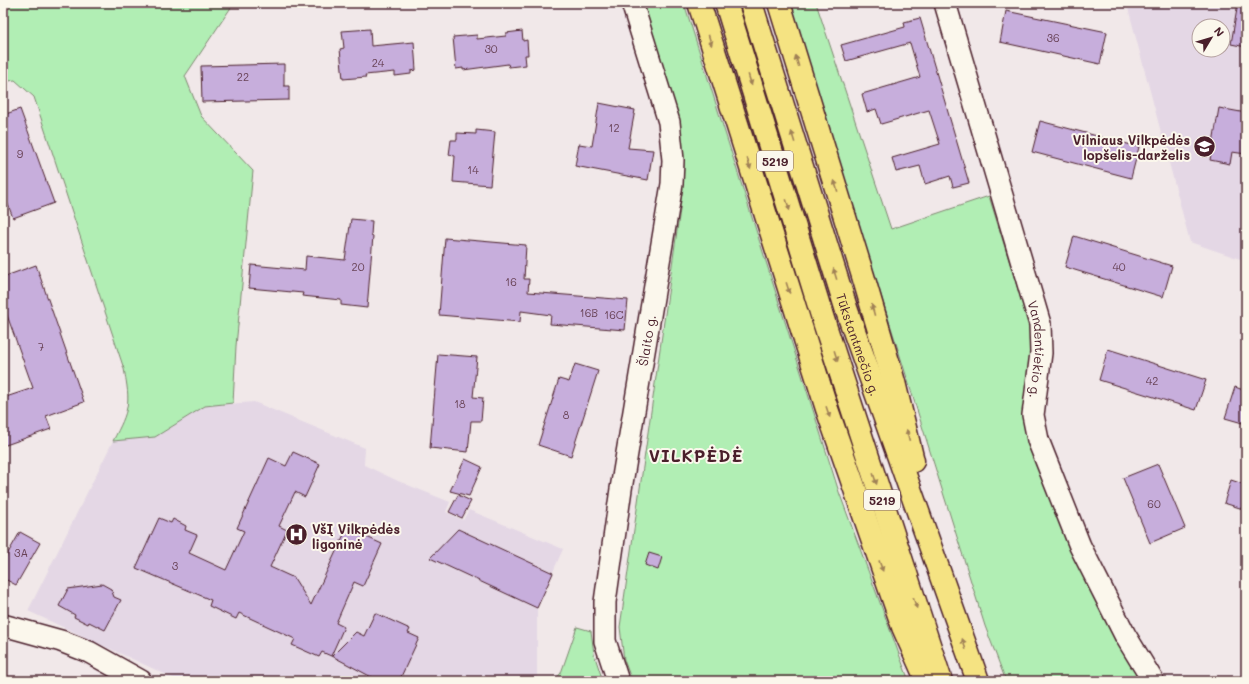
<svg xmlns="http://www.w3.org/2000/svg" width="1249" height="684" viewBox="0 0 1249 684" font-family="Mali,sans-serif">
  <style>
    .built { fill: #e4d7e5; fill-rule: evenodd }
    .green { fill: #b1eeb4; stroke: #7e8670 }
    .building { fill: #c7aedc; stroke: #4a1f2b }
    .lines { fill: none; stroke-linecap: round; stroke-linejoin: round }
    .minor-casing { stroke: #4a1f2b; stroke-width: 24 }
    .highway-casing { stroke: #4a1f2b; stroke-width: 25 }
    .minor { stroke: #fbf7ec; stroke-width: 21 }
    .highway { stroke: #f5e382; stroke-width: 22 }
    .oneway { fill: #a08156 }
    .labels { text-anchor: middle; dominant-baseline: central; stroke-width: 4; stroke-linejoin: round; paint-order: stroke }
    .number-label { font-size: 11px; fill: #694357 }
    .shield { fill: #fbf7ec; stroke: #7f6065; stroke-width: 1 }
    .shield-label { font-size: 12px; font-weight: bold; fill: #4a1f2b }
    .poi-label { font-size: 13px; font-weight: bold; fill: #4a1f2b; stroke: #fbf7ec; text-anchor: end }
    .street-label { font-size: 13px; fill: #4a1f2b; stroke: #fbf7ec }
    .district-label { font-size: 17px; font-weight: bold; letter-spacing: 1px; fill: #4a1f2b; stroke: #fbf7ec }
  </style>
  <rect width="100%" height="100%" fill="#f1e8e9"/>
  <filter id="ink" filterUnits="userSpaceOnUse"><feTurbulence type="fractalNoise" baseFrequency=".025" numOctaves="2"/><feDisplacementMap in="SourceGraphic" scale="8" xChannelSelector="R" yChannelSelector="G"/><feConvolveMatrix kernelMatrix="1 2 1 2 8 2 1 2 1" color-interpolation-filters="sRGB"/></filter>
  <g filter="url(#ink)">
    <path class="built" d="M 1246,3 L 1246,261 L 1190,242 L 1127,4 ZM 1199,26 L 1223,26 L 1223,50 L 1199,50 Z
      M 254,402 L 365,448 L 364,465 L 398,481 L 450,502 L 446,512 L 463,520 L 469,510 L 563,549 L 537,608 L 537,681 L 180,681 L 28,611 L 113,441 L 155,437 L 205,406 Z"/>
    <path class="green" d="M 3,3 L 234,3 L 185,76 L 201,116 L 253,171 L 236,346 L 233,403 L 205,406 L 155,437 L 113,441 C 129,410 131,404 124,369 L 34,97 L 15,80 L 3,82 Z
      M 642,3 L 684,3 L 839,492 L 909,681 L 632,681 L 624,660 L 620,627 L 680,210 L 684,166 L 680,126 Z
      M 789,3 L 816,3 L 891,229 L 989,196 L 1030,328 L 1029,398 L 1145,681 L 1006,681 L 985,626 Z
      M 577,627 L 591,631 L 594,654 L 603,681 L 554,681 L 561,673 Z"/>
    <path class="building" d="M 1238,3 L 1246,3 L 1246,47 L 1231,44 Z
      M 1006,11 L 1107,32 L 1100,64 L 1000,42 Z
      M 920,18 L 969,183 L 953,187 L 950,176 L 925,184 L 920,166 L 896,172 L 892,158 L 940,144 L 929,110 L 881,124 L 876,109 L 867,112 L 862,94 L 920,77 L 910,43 L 846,61 L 841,45 L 905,27 L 904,22 Z
      M 370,29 L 371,46 L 414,42 L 416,70 L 411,71 L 411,74 L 395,76 L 395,72 L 365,75 L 366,77 L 343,79 L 340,49 L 344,48 L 342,31 Z
      M 522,31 L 523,41 L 527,40 L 528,55 L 525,55 L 526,65 L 509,67 L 508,64 L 463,70 L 463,68 L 456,69 L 453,37 L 477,35 L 477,39 L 506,36 L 506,33 Z
      M 284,64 L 284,86 L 289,86 L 289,100 L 202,102 L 201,66 Z
      M 599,103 L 635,110 L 628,148 L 653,150 L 648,180 L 575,166 L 579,144 L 592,146 Z
      M 1219,108 L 1246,113 L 1246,154 L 1232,152 L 1230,164 L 1210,160 Z
      M 20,109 L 54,203 L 13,218 L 3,191 L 3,115 Z
      M 1040,121 L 1139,147 L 1131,178 L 1032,152 Z
      M 476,130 L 495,132 L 490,185 L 453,182 L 455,156 L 449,155 L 451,140 L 457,140 L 457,133 L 476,134 Z
      M 351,219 L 372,221 L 371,235 L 373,236 L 367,308 L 341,305 L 341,300 L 302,296 L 303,293 L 249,288 L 251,265 L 305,270 L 306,256 L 345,260 Z
      M 1074,236 L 1172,266 L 1163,297 L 1065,267 Z
      M 445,238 L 526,245 L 524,279 L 529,279 L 528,292 L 628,300 L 625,330 L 550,324 L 551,315 L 521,311 L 520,322 L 439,315 Z
      M 36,265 L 84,402 L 46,416 L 51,429 L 3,446 L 3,398 L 33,388 L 3,304 L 3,277 Z
      M 1108,349 L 1206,380 L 1196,410 L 1099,380 Z
      M 438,354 L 477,357 L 473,397 L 483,398 L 481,421 L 471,421 L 468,452 L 430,448 Z
      M 575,364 L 598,371 L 571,456 L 538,445 L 559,379 L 569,382 Z
      M 1235,387 L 1246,391 L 1246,424 L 1225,418 Z
      M 293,452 L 320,464 L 305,497 L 295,492 L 279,526 L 287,530 L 270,567 L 294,578 L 311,605 L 347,528 L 382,544 L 363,586 L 354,582 L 336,623 L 344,627 L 331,656 L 322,652 L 319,657 L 292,645 L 295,639 L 239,613 L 236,619 L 209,606 L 211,600 L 136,568 L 159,518 L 171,523 L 173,519 L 186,526 L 185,530 L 197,535 L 189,553 L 226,570 L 244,531 L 237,528 L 269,458 L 286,466 Z
      M 465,459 L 482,467 L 469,496 L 450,491 Z
      M 1158,464 L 1185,528 L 1150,543 L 1123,478 Z
      M 1231,480 L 1246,485 L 1246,510 L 1224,503 Z
      M 458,495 L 471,501 L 462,518 L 449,512 Z
      M 458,529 L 553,573 L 537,608 L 430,558 Z
      M 20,532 L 40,543 L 16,585 L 3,578 L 3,562 Z
      M 649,553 L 662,557 L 658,570 L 645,565 Z
      M 102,584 L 111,589 L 114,597 L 121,600 L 105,630 L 89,622 L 88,624 L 74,617 L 75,615 L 59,606 L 68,589 Z
      M 375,613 L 410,629 L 408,633 L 419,638 L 399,681 L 379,681 L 332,656 L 356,632 L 364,636 Z"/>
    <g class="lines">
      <defs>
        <g id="minor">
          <path id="s1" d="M 945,3 L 1040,324 L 1041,353 L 1033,415 L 1038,440 L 1080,546 L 1125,635 L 1153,681"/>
          <path d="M 3,625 L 61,641 L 89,652 L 141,681"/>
          <path id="s2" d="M 618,681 L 605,641 L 605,602 L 621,489 L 672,184 L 673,160 L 669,122 L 632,3"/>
        </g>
        <g id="highway">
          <path d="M 699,3 L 827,409 L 903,627 L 927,681"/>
          <path d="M 726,3 L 823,319 L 941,681"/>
          <path id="s3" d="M 751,3 L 847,311 L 978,681"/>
          <path d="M 779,3 L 863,276 L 894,382 L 913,461"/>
        </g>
      </defs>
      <use href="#minor" class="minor-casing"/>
      <use href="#highway" class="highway-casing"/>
      <use href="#minor" class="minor"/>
      <use href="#highway" class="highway"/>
    </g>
    <defs><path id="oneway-solid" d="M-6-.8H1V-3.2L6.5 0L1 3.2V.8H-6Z"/></defs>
    <g class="oneway">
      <use href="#oneway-solid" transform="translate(710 40) rotate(73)"/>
      <use href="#oneway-solid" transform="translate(797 61) rotate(-107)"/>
      <use href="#oneway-solid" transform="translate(750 80) rotate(73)"/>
      <use href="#oneway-solid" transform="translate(793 137) rotate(-107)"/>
      <use href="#oneway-solid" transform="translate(749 164) rotate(73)"/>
      <use href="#oneway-solid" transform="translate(836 186) rotate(-107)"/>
      <use href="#oneway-solid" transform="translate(788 205) rotate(73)"/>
      <use href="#oneway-solid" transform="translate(835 274) rotate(-107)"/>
      <use href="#oneway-solid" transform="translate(788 288) rotate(72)"/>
      <use href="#oneway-solid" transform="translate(873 310) rotate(-106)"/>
      <use href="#oneway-solid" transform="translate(836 356) rotate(72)"/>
      <use href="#oneway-solid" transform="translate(828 412) rotate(71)"/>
      <use href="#oneway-solid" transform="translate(908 435) rotate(-104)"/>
      <use href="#oneway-solid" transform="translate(875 479) rotate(72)"/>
      <use href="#oneway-solid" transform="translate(881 566) rotate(70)"/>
      <use href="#oneway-solid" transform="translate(915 603) rotate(71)"/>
      <use href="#oneway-solid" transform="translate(964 644) rotate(-109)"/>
    </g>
  </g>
  <defs>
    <symbol id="school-disc" viewBox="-11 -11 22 22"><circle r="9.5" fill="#4a1f2b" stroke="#fbf7ec"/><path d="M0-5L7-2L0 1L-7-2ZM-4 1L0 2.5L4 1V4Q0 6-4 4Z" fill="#fff"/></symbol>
    <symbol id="hospital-disc" viewBox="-11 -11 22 22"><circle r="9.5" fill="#4a1f2b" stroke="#fbf7ec"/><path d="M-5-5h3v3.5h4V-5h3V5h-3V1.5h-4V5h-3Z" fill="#fff"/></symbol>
  </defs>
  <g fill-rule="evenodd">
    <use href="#school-disc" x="1192" y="134" width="25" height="25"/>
    <use href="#hospital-disc" x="284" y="522" width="25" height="25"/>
  </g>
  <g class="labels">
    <g class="number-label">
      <text x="1053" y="37">36</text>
      <text x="491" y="48">30</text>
      <text x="378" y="62">24</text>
      <text x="243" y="76">22</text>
      <text x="614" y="127">12</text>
      <text x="20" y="153">9</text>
      <text x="473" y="169">14</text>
      <text x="358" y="266">20</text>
      <text x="1119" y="266">40</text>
      <text x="511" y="281">16</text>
      <text x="589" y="312">16B</text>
      <text x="614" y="314">16C</text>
      <text x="41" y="346">7</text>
      <text x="1152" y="380">42</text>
      <text x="460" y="403">18</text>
      <text x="566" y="414">8</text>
      <text x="1154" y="503">60</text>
      <text x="21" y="552">3A</text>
      <text x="175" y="565">3</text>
    </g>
    <g class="shield">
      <rect x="757" y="151" width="36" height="20" rx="3"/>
      <rect x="864" y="490" width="36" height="20" rx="3"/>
    </g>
    <g class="shield-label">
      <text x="775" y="161">5219</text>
      <text x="882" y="500">5219</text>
    </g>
    <g class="poi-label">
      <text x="1190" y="139">Vilniaus Vilkpėdės<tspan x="1190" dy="15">lopšelis-darželis</tspan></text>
      <text x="312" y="528" text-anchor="start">VšĮ Vilkpėdės<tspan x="312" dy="15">ligoninė</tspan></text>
    </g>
    <g class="street-label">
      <text stroke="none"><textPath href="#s2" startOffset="346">Šlaito g.</textPath></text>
      <text stroke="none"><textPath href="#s3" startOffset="358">Tūkstantmečio g.</textPath></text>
      <text stroke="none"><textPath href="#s1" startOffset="360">Vandentiekio g.</textPath></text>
    </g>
    <g class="district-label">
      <text x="696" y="455">VILKPĖDĖ</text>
    </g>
  </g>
  <rect width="1249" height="684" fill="none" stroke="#fbf7ec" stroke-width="16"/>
  <rect x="8" y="8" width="1233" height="668" fill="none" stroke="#4a1f2b" stroke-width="1.5" filter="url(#ink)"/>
  <g transform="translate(1211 38) rotate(52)"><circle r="19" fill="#fbf7ec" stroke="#b4a19f"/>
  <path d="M0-3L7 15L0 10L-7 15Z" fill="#4a1f2b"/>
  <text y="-6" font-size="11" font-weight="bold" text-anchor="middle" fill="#4a1f2b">N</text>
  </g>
</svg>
